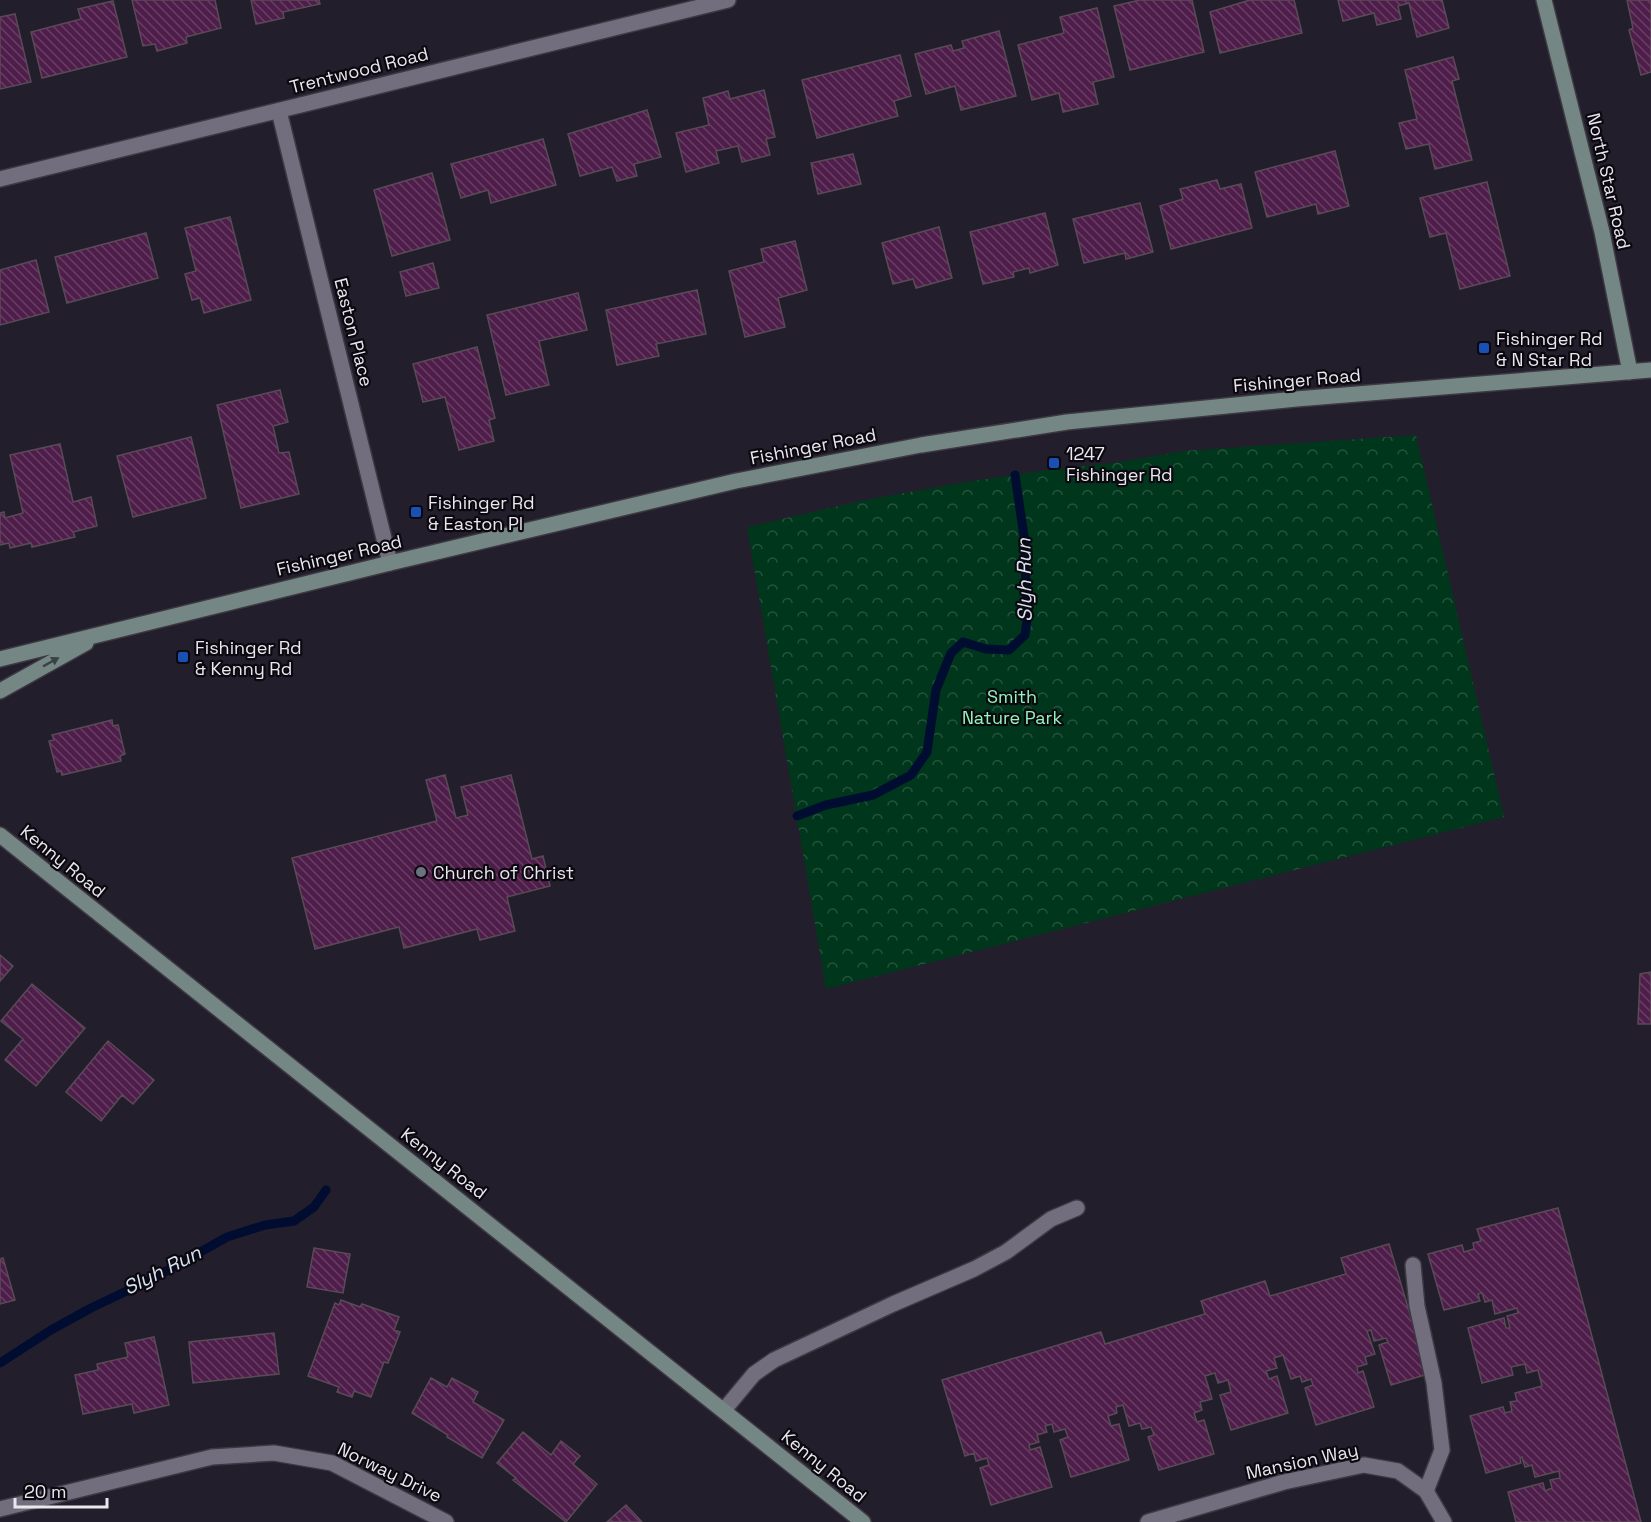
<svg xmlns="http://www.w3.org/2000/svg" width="1651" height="1522" viewBox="0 0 1651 1522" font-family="'Space Grotesk',sans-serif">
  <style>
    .forest { fill: url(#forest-crowns) }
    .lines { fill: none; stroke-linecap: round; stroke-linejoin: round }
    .stream { stroke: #000d31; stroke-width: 9 }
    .building { fill: url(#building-back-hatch); stroke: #584b56; stroke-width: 1.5 }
    .lane-casing { stroke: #3d3943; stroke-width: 18 }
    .street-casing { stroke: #3d3943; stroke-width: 18 }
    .secondary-casing { stroke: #3d3943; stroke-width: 18 }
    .lane { stroke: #736e7d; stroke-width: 15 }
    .street { stroke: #736e7d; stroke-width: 15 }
    .secondary { stroke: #748785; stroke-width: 15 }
    .oneway { fill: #3a4244 }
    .transit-dot { fill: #1a4fb4; stroke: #0b090f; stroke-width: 2 }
    .worship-dot { fill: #6b7280; stroke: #0b090f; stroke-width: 2 }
    .labels { text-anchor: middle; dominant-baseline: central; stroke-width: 4.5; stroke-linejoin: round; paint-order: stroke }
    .street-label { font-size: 18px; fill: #eae7ef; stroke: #0b090f }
    .poi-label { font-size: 18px; fill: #eae7ef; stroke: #0b090f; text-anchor: start }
    .park-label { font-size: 18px; fill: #92f5b9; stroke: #0b090f }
    .water-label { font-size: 20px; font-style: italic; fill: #d8e3f3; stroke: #0b090f }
  </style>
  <defs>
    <pattern id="forest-crowns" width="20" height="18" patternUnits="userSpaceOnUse" patternTransform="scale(1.5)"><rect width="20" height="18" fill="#00361c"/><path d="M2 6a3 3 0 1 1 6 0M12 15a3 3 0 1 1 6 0" fill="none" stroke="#25533d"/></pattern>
    <pattern id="building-back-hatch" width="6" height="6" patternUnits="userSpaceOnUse" patternTransform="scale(1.5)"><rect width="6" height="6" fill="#4f1d4a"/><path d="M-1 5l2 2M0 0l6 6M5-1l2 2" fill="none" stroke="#683e64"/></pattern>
  </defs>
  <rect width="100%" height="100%" fill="#231e2b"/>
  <path class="forest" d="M 1416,435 L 1504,817 L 826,989 L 747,527 L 860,501 L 954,484 L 1040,471 L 1121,462 L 1183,451 Z"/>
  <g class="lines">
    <path class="stream" d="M 797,816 L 826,805 L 873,795 L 911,775 L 927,752 L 936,690 L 951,653 L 963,642 L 986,649 L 1009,650 L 1025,635 L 1028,612 L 1025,567 L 1025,543 L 1015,475
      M 0,1363 L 51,1330 L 91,1308 L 156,1277 L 227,1237 L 265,1225 L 294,1221 L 314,1207 L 326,1190"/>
  </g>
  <path class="building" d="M 132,0 L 215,0 L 221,28 L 186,37 L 187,43 L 157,51 L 155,44 L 143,46 Z
    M 251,0 L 319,0 L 320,4 L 283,12 L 284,18 L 256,24 Z
    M 1140,0 L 1192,0 L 1204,52 L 1130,70 L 1114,6 Z
    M 1250,0 L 1294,0 L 1302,33 L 1220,53 L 1210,12 Z
    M 1338,0 L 1442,0 L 1449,28 L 1417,37 L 1409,3 L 1398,6 L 1401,19 L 1377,25 L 1374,13 L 1343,21 Z
    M 1627,0 L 1651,0 L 1651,72 L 1641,75 L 1629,30 L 1633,28 Z
    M 113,1 L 127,57 L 42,78 L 31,32 L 81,19 L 78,9 Z
    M 1097,8 L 1114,77 L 1093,82 L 1098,104 L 1063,112 L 1059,93 L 1032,100 L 1018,45 L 1064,33 L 1060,17 Z
    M 15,14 L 31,82 L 0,89 L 0,17 Z
    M 999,31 L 1016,96 L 961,110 L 955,86 L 926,94 L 915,54 L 951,45 L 953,51 L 964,48 L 962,41 Z
    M 900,55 L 911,96 L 894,101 L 898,116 L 817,138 L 802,80 Z
    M 1453,57 L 1459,79 L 1452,81 L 1472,160 L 1435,169 L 1429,144 L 1406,149 L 1399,123 L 1417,119 L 1405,70 Z
    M 764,90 L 775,137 L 766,139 L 770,155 L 742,162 L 738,146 L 716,151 L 719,163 L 686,172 L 676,133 L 709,125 L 703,98 L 728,91 L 730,99 Z
    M 647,110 L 661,157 L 634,164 L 637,176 L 617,181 L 612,167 L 580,176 L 568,134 Z
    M 543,139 L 556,185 L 491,203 L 488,190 L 461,198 L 451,164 Z
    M 1335,151 L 1349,206 L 1318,214 L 1316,204 L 1267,217 L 1255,172 Z
    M 853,154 L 861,184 L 818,194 L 811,163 Z
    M 432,173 L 450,240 L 392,256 L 374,190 Z
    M 1217,180 L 1220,189 L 1241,184 L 1252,228 L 1171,249 L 1160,206 L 1183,199 L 1180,189 Z
    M 1487,182 L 1510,276 L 1460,289 L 1446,233 L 1430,237 L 1420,198 Z
    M 1140,203 L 1153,252 L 1126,259 L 1125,253 L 1084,263 L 1073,219 Z
    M 1045,213 L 1058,265 L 1030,273 L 1029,268 L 1013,272 L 1014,277 L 983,284 L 970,232 Z
    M 230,217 L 251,300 L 204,313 L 200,298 L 192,300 L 185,274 L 196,271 L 185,228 Z
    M 939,227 L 952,278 L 916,288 L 913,279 L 893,284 L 882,243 Z
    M 146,233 L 158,278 L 67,303 L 55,257 Z
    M 795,241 L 807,290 L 778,298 L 785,327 L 745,337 L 729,271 L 764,262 L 761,249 Z
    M 36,260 L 49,312 L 0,325 L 0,270 Z
    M 433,263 L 439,288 L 406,296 L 400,272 Z
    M 697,290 L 706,334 L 656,344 L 659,356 L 617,365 L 606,310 Z
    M 578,293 L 587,330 L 539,341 L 549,385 L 506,395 L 487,315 Z
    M 477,347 L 495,418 L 489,420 L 494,441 L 459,450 L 445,397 L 423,402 L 413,364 Z
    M 280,390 L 288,422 L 273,426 L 279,453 L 289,452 L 299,494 L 241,508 L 217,405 Z
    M 191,437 L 206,498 L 133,517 L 117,456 Z
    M 60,444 L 73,502 L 91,497 L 97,526 L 73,532 L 75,537 L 32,547 L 31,543 L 10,548 L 9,543 L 0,545 L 0,513 L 4,512 L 5,518 L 23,513 L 10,455 Z
    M 112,720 L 113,726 L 118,725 L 125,754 L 120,756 L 121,761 L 62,775 L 61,771 L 57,772 L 49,741 L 54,740 L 52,735 Z
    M 445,775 L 456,818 L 468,815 L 461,787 L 511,775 L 532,859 L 543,856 L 550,886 L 507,897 L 515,931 L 480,940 L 477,929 L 404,948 L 399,927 L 315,949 L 292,858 L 437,821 L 426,780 Z
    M 0,955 L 13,966 L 0,981 Z
    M 1651,972 L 1651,1024 L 1638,1024 L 1640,974 Z
    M 32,984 L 85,1028 L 36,1086 L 5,1060 L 23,1039 L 1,1021 Z
    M 108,1041 L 154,1080 L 133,1104 L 122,1095 L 101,1121 L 66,1092 Z
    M 1558,1208 L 1641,1522 L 1516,1522 L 1508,1492 L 1543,1483 L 1545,1491 L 1552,1488 L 1550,1480 L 1560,1478 L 1559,1471 L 1535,1477 L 1532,1465 L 1525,1467 L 1522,1457 L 1520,1458 L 1521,1463 L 1486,1473 L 1470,1416 L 1503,1407 L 1505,1413 L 1512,1411 L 1510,1402 L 1517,1401 L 1515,1393 L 1542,1386 L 1538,1370 L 1527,1373 L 1525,1364 L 1511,1367 L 1513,1375 L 1482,1383 L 1468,1328 L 1504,1318 L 1506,1328 L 1510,1328 L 1507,1316 L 1518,1313 L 1517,1308 L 1495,1314 L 1492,1300 L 1485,1302 L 1482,1293 L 1478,1294 L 1480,1301 L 1444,1310 L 1428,1254 L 1462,1245 L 1464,1252 L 1474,1249 L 1473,1243 L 1481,1241 L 1477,1229 Z
    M 1389,1244 L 1428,1374 L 1391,1385 L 1379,1345 L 1388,1342 L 1386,1338 L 1374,1341 L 1371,1330 L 1367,1331 L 1375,1354 L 1365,1357 L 1367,1364 L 1357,1367 L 1358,1373 L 1363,1371 L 1374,1407 L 1316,1425 L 1305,1388 L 1313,1385 L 1311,1379 L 1302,1382 L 1300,1376 L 1291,1379 L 1283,1355 L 1274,1358 L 1277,1368 L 1266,1371 L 1269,1379 L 1277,1376 L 1288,1413 L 1231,1430 L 1220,1395 L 1231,1392 L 1228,1380 L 1218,1383 L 1215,1373 L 1205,1376 L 1212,1399 L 1200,1402 L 1202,1410 L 1194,1413 L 1197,1422 L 1204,1420 L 1214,1454 L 1159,1470 L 1148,1437 L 1154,1435 L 1151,1427 L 1142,1429 L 1140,1423 L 1129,1426 L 1123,1405 L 1116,1407 L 1117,1413 L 1108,1416 L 1111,1426 L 1119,1424 L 1129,1460 L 1071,1477 L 1060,1440 L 1068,1437 L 1065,1429 L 1054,1432 L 1052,1424 L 1045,1426 L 1047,1432 L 1037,1435 L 1039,1442 L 1029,1445 L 1030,1450 L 1040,1447 L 1052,1487 L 991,1505 L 980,1468 L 989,1465 L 987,1458 L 976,1461 L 974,1453 L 965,1456 L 942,1380 L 1101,1332 L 1105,1344 L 1205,1314 L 1201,1301 L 1265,1281 L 1270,1296 L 1346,1274 L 1341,1258 Z
    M 314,1248 L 350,1254 L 343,1293 L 307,1287 Z
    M 3,1258 L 15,1300 L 0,1304 L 0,1259 Z
    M 341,1300 L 360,1307 L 362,1304 L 399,1317 L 394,1330 L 400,1332 L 388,1363 L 384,1362 L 371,1397 L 354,1391 L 352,1397 L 337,1392 L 339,1387 L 308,1376 L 335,1303 L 339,1305 Z
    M 274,1333 L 279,1374 L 193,1383 L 189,1342 Z
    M 154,1337 L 169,1405 L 134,1413 L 132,1404 L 83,1414 L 75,1375 L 98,1370 L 97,1364 L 128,1357 L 125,1343 Z
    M 431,1378 L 447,1387 L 452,1378 L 478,1392 L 473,1402 L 504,1420 L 482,1458 L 447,1437 L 448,1435 L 412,1413 Z
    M 523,1432 L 551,1455 L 561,1441 L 580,1456 L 573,1464 L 597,1484 L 566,1522 L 513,1480 L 516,1478 L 497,1463 Z
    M 626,1505 L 642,1522 L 607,1522 Z"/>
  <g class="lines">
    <defs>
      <path id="lane" d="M 1413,1265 L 1417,1306 L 1434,1383 L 1442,1450 L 1426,1491
        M 724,1410 L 754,1374 L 774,1360 L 893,1304 L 974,1269 L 1006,1252 L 1051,1219 L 1077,1208"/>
      <path id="street" d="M 279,111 L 390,563
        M 0,179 L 728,0
        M 0,1509 L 212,1457 L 274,1453 L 332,1463 L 446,1522
        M 1148,1522 L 1284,1482 L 1364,1465 L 1398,1471 L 1426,1491 L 1444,1522"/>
      <path id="secondary" d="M 1544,0 L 1602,232 L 1630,372
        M 0,659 L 390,563 L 736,481 L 921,445 L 1067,422 L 1296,399 L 1651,370
        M 0,691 L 86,643
        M 0,835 L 863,1522"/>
    </defs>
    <use href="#lane" class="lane-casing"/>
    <use href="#street" class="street-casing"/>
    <use href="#secondary" class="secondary-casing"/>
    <use href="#lane" class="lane"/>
    <use href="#street" class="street"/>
    <use href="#secondary" class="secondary"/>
  </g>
  <defs><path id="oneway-solid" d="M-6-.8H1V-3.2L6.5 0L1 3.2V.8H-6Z" transform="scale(1.5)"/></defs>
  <use class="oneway" href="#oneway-solid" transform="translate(51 662) rotate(-29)"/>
  <g class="transit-dot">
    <rect x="1478" y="342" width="12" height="12" rx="3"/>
    <rect x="1048" y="457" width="12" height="12" rx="3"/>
    <rect x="410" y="506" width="12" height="12" rx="3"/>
    <rect x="177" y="651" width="12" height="12" rx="3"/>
  </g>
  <circle class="worship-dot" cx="421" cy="872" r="6"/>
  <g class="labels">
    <g class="street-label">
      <text transform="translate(359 70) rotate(-14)">Trentwood Road</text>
      <text transform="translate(1609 181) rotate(77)">North Star Road</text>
      <text transform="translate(354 332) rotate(76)">Easton Place</text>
      <text transform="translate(1297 380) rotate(-5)">Fishinger Road</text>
      <text transform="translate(813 446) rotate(-11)">Fishinger Road</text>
      <text transform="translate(339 555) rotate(-13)">Fishinger Road</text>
      <text transform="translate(63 861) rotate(39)">Kenny Road</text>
      <text transform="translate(444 1163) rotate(38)">Kenny Road</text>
      <text transform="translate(1302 1461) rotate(-12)">Mansion Way</text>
      <text transform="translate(824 1466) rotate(39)">Kenny Road</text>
      <text transform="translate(390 1472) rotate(26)">Norway Drive</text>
    </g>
    <g class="poi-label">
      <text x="1496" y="338">Fishinger Rd<tspan x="1496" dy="21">&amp; N Star Rd</tspan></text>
      <text x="1066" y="453">1247<tspan x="1066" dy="21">Fishinger Rd</tspan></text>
      <text x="428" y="502">Fishinger Rd<tspan x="428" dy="21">&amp; Easton Pl</tspan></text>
      <text x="195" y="647">Fishinger Rd<tspan x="195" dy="21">&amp; Kenny Rd</tspan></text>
      <text x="433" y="872">Church of Christ</text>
    </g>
    <g class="park-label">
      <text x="1012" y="696">Smith<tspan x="1012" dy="21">Nature Park</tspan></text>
    </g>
    <g class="water-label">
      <text transform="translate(1024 580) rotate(-91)">Slyh Run</text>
      <text transform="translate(162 1270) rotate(-27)">Slyh Run</text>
    </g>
  </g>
  <path d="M15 1498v9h92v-9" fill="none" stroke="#eae7ef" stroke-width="3"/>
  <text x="24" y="1498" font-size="18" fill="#eae7ef" stroke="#0b090f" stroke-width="4.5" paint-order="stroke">20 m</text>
</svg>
